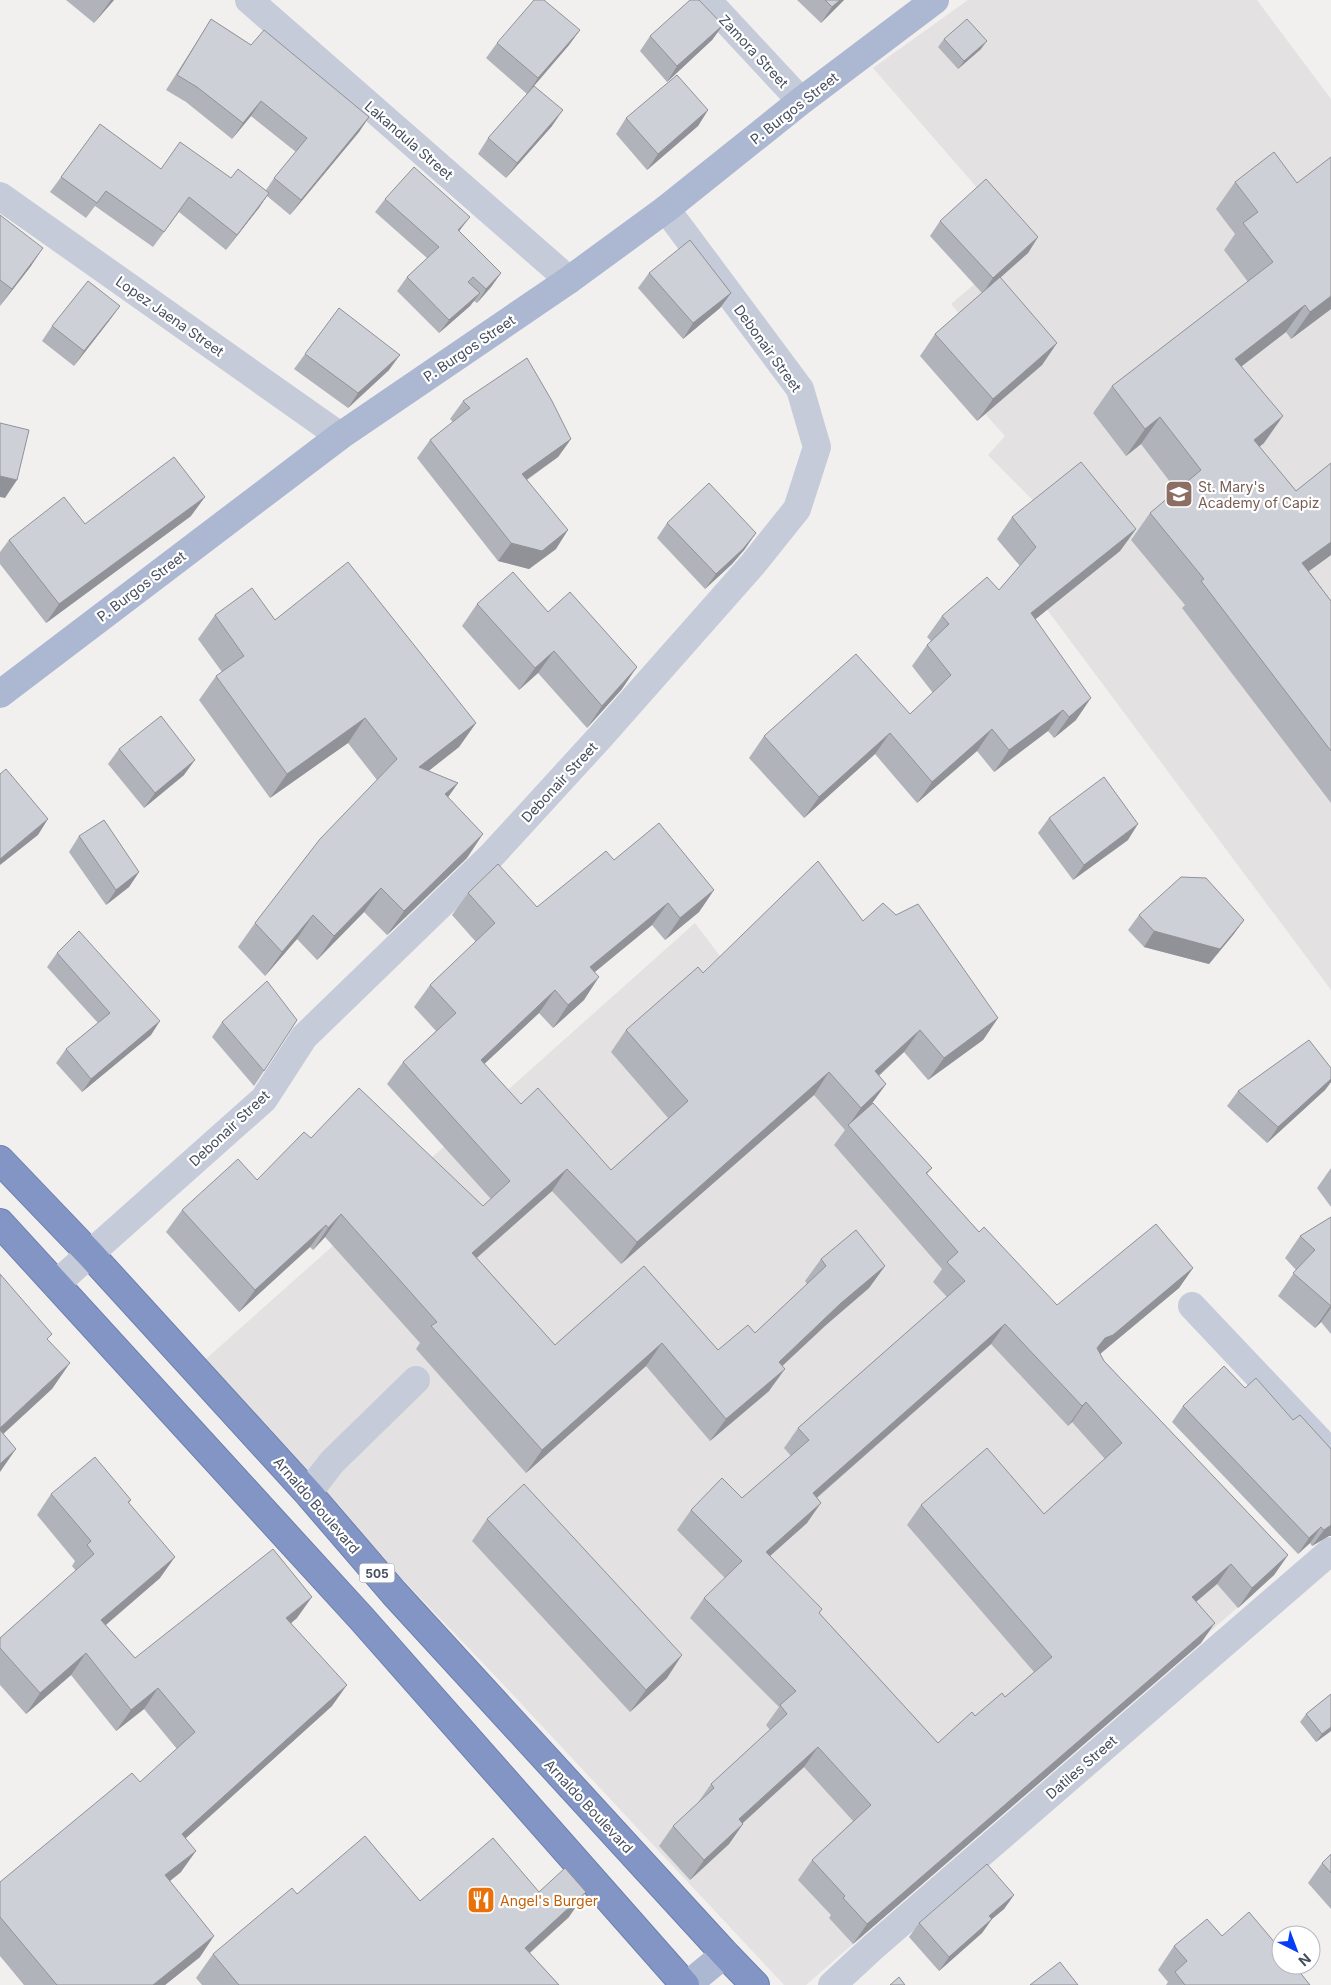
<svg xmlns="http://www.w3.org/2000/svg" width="1331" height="1985" viewBox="0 0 1331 1985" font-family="Inter,sans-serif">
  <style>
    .education { fill: #e3e1e1 }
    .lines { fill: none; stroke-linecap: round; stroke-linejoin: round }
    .highway-casing { stroke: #6d7fb0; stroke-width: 30 }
    .minor { stroke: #c5cbd8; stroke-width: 28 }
    .major { stroke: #acb7d1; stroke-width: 28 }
    .highway { stroke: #8295c4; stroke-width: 28 }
    .wall { fill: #b1b3ba; fill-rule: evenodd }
    .shaded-wall { fill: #909297 }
    .building { fill: #ced0d8; stroke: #909297; fill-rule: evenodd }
    .labels { text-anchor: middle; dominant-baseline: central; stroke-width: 4.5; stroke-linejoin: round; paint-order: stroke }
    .shield { fill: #fff; stroke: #7d838f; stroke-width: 1 }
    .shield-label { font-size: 12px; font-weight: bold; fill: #454e5f }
    .street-label { font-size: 14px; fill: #454e5f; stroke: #fff }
    .education-label { font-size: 14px; fill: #785e54; stroke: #fff; text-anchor: start }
    .food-label { font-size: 14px; fill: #c56008; stroke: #fff; text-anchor: start }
  </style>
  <rect width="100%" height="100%" fill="#f2f0ef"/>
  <path class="education" d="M 968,0 L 1257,0 L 1331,99 L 1331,990 L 1016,568 L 1065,533 L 988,455 L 1005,436 L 984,413 L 1018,383 L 951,304 L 1024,242 L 873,68 Z
    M 695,923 L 957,1269 L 1253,1594 L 806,1985 L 784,1985 L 500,1681 L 198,1366 Z"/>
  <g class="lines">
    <defs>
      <path id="highway" d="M 0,1160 L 90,1254 L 308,1493 L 394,1593 L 725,1954 L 755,1985
        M 0,1223 L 362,1619 L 685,1985"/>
    </defs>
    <use href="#highway" class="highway-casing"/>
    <path class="minor" d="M 249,0 L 569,280
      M 707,0 L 801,101
      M 0,196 L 340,436
      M 56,1284 L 264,1099 L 304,1037 L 493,854 L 601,736 L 753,564 L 797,509 L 817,447 L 800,389 L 666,209
      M 1192,1306 L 1331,1453
      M 308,1493 L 332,1462 L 416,1380
      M 832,1985 L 872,1948 L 1331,1551"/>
    <path class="major" d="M 0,694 L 340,436 L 569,280 L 666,209 L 801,101 L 935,0
      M 687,1985 L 725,1954"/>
    <use href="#highway" class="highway"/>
  </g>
  <path class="wall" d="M 66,0 L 114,0 L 94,23 Z
    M 797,0 L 844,0 L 821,23 Z
    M 211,19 L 251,45 L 369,117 L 359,132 L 290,215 L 267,196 L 226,250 L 179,212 L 153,247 L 95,206 L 86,218 L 50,192 L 61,177 L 161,169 L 231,178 L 266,190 L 274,178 L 296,152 L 251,116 L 232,139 L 186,102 L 166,90 L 201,35 Z
    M 723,25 L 712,40 L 667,82 L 640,51 L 650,36 Z
    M 580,30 L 569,45 L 534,86 L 552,126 L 506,178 L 478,154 L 488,138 L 527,94 L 486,58 L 497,43 Z
    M 944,39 L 981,49 L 958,69 L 938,47 Z
    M 708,110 L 698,126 L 647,170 L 616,134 L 626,118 Z
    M 1235,182 L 1331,309 L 1291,339 L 1286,332 L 1242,366 L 1264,443 L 1259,447 L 1296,491 L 1331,463 L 1331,555 L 1309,571 L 1331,601 L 1331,803 L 1182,608 L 1185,605 L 1131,540 L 1150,513 L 1177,491 L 1141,444 L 1126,456 L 1093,413 L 1112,386 L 1248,282 L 1224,250 L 1235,234 L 1216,209 Z
    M 385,199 L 459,232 L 501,273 L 491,287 L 477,303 L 474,301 L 470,306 L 439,333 L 397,291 L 407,277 L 427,258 L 375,212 Z
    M 0,215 L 31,266 L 0,306 Z
    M 940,221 L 1038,237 L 1028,253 L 999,278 L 1057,343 L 1042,365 L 977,421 L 920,356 L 935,334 L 982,293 L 930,236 Z
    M 649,273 L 731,293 L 720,308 L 683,339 L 638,288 Z
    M 120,306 L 109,321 L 74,366 L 42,341 L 52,326 Z
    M 305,354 L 389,370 L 348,408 L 294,369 Z
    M 463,401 L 571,439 L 558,457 L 527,480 L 556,549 L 529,569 L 498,561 L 417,458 L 430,440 L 453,422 L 450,419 Z
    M 191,516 L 46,623 L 0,564 L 0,552 L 9,540 L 85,524 Z
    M 1012,517 L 1136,529 L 1120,551 L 1035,619 L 1076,720 L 1054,738 L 1048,731 L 994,772 L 977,751 L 917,803 L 875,754 L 804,818 L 749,758 L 764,736 L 910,714 L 933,693 L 912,666 L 927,645 L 931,641 L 927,637 L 942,616 L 999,590 L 1020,566 L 997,539 Z
    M 667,523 L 745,549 L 732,564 L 705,589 L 657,538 Z
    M 477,604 L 548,612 L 622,689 L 587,728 L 538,673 L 519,690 L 462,626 Z
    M 215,615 L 275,620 L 476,723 L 459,747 L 428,771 L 458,783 L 448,797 L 467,858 L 387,935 L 364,912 L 317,960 L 297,939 L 265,976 L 238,947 L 255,923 L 377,780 L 348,743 L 270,798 L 199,700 L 216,676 L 222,672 L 198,639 Z
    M 119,749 L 184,775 L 144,808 L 108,764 Z
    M 1049,818 L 1128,840 L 1073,880 L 1038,833 Z
    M 79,836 L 139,872 L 129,887 L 106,905 L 69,852 Z
    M 614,860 L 714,890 L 699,912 L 665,940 L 652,925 L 595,972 L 584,1000 L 553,1028 L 539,1013 L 484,1064 L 521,1104 L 611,1170 L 668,1118 L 611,1052 L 626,1030 L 703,973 L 863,921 L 998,1018 L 983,1040 L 928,1080 L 904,1052 L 879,1076 L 886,1084 L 870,1106 L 932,1168 L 927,1174 L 979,1232 L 1057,1305 L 1193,1268 L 1179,1288 L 1100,1353 L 1104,1361 L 1288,1555 L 1274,1575 L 1238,1608 L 1217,1584 L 1196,1602 L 1201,1643 L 853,1944 L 829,1918 L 831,1915 L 798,1880 L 812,1860 L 853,1821 L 804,1767 L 743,1823 L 743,1824 L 729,1844 L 690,1880 L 659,1846 L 673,1826 L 697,1804 L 711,1784 L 770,1730 L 766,1725 L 779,1707 L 690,1618 L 704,1598 L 725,1578 L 677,1530 L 691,1510 L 742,1498 L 791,1456 L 784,1448 L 798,1428 L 947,1297 L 933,1282 L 942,1269 L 834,1145 L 845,1130 L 814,1095 L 621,1264 L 552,1191 L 477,1258 L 555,1345 L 644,1266 L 718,1350 L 755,1333 L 807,1284 L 805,1281 L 821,1259 L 885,1266 L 869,1288 L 826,1325 L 782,1366 L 769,1391 L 710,1441 L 646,1366 L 526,1473 L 416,1349 L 420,1343 L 325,1237 L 313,1250 L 310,1247 L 239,1312 L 166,1232 L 182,1210 L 257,1180 L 311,1138 L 483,1206 L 491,1199 L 387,1084 L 403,1062 L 436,1031 L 414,1007 L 430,985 L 476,942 L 452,915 L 468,893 L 537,907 ZM 991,1344 L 1068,1426 L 1072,1422 L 1105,1459 L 1044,1514 L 921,1505 L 907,1525 L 1034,1672 L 1005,1697 L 975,1716 L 938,1743 L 819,1613 L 770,1556 L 807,1523 L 817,1498 Z
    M 1139,915 L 1244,920 L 1233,935 L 1209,964 L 1144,947 L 1128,930 Z
    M 57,953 L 151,1035 L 82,1092 L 56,1063 L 66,1049 L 98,1023 L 47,967 Z
    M 222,1022 L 264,1071 L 254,1086 L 212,1037 Z
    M 1331,1068 L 1331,1082 L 1325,1090 L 1267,1143 L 1227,1106 L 1238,1091 Z
    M 1331,1168 L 1331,1207 L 1317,1188 Z
    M 1331,1217 L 1331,1334 L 1321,1322 L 1315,1328 L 1278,1296 L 1296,1270 L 1285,1258 L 1300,1236 Z
    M 1245,1388 L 1293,1420 L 1329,1536 L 1312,1546 L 1310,1543 L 1298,1554 L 1172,1422 L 1183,1406 Z
    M 51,1494 L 131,1500 L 129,1503 L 160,1578 L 106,1625 L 135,1658 L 297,1618 L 291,1623 L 332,1706 L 186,1838 L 181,1872 L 170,1881 L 200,1957 L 165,1985 L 24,1985 L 0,1956 L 0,1882 L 140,1782 L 177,1749 L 144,1709 L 116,1731 L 71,1675 L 26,1714 L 0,1685 L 0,1638 L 76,1571 L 72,1566 L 75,1561 L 37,1515 Z
    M 487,1519 L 667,1678 L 630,1712 L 472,1541 Z
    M 1331,1694 L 1331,1731 L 1316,1742 L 1300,1722 L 1306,1714 Z
    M 1331,1854 L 1331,1909 L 1308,1883 L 1322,1863 Z
    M 539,1892 L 569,1917 L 530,1953 L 559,1985 L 202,1985 L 196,1978 L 213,1954 L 297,1894 L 420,1901 Z
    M 1014,1895 L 1004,1909 L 992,1919 L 982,1933 L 939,1971 L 909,1937 L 919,1923 Z
    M 1222,1936 L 1310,1985 L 1166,1985 L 1168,1982 L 1158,1970 L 1174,1946 Z"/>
  <path class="shaded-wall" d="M 111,0 L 114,0 L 94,23 Z
    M 840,0 L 844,0 L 821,23 L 832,7 Z
    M 723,25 L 712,40 L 667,82 L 677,66 Z
    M 580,30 L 569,45 L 527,94 L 538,78 Z
    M 987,41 L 981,49 L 958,69 L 964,61 Z
    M 261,101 L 251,116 L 232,139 L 243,123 Z
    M 563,110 L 552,126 L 506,178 L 517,163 Z
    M 708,110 L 698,126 L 647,170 L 658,154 Z
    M 369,117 L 359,132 L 290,215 L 301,200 Z
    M 269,193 L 259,208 L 226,250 L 237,235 Z
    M 470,217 L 460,230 L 449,244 L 458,230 Z
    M 1038,237 L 1028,253 L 982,294 L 993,278 Z
    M 43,248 L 31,266 L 0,306 L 12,289 Z
    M 501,273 L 491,287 L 477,303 L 486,289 Z
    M 480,293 L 470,306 L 439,333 L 449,320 Z
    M 731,293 L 720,308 L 683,339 L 693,323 Z
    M 1331,296 L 1331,309 L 1291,339 L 1310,312 Z
    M 1305,305 L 1286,332 L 1216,386 L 1235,359 Z
    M 120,306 L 109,321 L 74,366 L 84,351 Z
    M 1057,343 L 1042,365 L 977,421 L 993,399 Z
    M 400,355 L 389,370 L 348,408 L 358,393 Z
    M 1283,416 L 1264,443 L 1235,467 L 1254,440 Z
    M 1160,417 L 1141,444 L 1126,456 L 1145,429 Z
    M 571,439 L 558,457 L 509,492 L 522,474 Z
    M 0,476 L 17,480 L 5,498 L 0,497 Z
    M 205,497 L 191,516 L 46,623 L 59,604 Z
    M 1136,529 L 1120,551 L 1016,635 L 1031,613 Z
    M 568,530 L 556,549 L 529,569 L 498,561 L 511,543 Z
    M 756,533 L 745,549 L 732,564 L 705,589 L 716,574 Z
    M 1331,542 L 1331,555 L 1283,590 L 1302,563 Z
    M 554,651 L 538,673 L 519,690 L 535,668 Z
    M 637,667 L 622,689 L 587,728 L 602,706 Z
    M 1091,698 L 1076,720 L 1054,738 L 1069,717 Z
    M 1063,710 L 1048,731 L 994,772 L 1009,750 Z
    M 365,718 L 348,743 L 270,798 L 287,774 Z
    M 476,723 L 459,747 L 402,792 L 419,767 Z
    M 992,729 L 977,751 L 917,803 L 932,782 Z
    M 890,733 L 875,754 L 804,818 L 819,797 Z
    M 195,760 L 184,775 L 144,808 L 155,793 Z
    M 458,783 L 441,807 L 445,794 Z
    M 48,819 L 38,835 L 0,865 L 0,859 Z
    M 1138,824 L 1128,840 L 1073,880 L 1084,865 Z
    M 483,834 L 467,858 L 387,935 L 404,911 Z
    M 139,872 L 129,887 L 106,905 L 116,890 Z
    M 381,888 L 364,912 L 317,960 L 334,936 Z
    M 714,890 L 699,912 L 665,940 L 680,918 Z
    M 668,903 L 652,925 L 574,989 L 590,967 Z
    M 313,915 L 297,939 L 265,976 L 282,952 Z
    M 1244,920 L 1233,935 L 1209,964 L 1144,947 L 1154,931 Z
    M 599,977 L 584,1000 L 553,1028 L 568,1005 Z
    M 555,990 L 539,1013 L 465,1082 L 481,1060 Z
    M 998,1018 L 983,1040 L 928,1080 L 944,1058 Z
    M 160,1021 L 151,1035 L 82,1092 L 91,1079 Z
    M 920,1030 L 904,1052 L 859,1093 L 875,1071 Z
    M 829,1072 L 814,1095 L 621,1264 L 637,1242 Z
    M 1331,1079 L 1331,1082 L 1325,1090 L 1267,1143 L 1278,1127 Z
    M 886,1084 L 870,1106 L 848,1126 L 861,1108 Z
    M 567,1169 L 552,1191 L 457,1275 L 472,1253 Z
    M 341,1214 L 325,1237 L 313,1250 L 328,1228 Z
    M 326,1225 L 310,1247 L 239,1312 L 255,1290 Z
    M 885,1266 L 869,1288 L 826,1325 L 763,1384 L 779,1362 L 841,1303 Z
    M 1193,1268 L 1179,1288 L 1099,1355 L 1097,1348 L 1105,1338 Z
    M 1331,1305 L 1331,1308 L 1321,1322 L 1315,1328 Z
    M 1005,1324 L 991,1344 L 799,1513 L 813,1493 Z
    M 662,1343 L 646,1366 L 526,1473 L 542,1450 Z
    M 70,1363 L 52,1389 L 0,1437 L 0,1428 Z
    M 785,1369 L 769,1391 L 710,1441 L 726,1419 Z
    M 1086,1402 L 1072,1422 L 1068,1426 L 1082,1406 Z
    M 16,1449 L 0,1472 L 0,1464 Z
    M 821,1503 L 807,1523 L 752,1572 L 766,1552 Z
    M 1331,1525 L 1331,1536 L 1329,1536 L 1312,1546 L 1324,1530 Z
    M 1321,1527 L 1310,1543 L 1298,1554 L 1309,1538 Z
    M 1288,1555 L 1274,1575 L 1238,1608 L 1252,1588 Z
    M 175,1557 L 160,1578 L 87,1641 L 101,1620 Z
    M 1231,1564 L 1217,1584 L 1178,1617 L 1192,1597 Z
    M 312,1597 L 297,1618 L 272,1639 L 286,1618 Z
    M 1215,1623 L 1201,1643 L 853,1944 L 867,1924 Z
    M 86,1653 L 71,1675 L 26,1714 L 40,1693 Z
    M 682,1655 L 667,1678 L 630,1712 L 646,1690 Z
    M 347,1685 L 332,1706 L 167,1855 L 182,1834 Z
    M 158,1688 L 144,1709 L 116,1731 L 131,1710 Z
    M 1331,1727 L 1331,1731 L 1316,1742 L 1322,1734 Z
    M 818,1747 L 804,1767 L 725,1839 L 739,1819 Z
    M 743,1824 L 729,1844 L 690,1880 L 704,1860 Z
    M 196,1851 L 181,1872 L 151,1896 L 165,1875 Z
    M 586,1892 L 569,1917 L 508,1972 L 525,1948 Z
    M 1014,1895 L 1004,1909 L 992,1919 L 982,1933 L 939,1971 L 949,1957 L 989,1916 Z
    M 214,1936 L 200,1957 L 165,1985 L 153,1985 Z"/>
  <path class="building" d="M 534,0 L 544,0 L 580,30 L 538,78 L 497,43 Z
    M 690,0 L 699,0 L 723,25 L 677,66 L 650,36 Z
    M 825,0 L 840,0 L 832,7 Z
    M 211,19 L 251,45 L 264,30 L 369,117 L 301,200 L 274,178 L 307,138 L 261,101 L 243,123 L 197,87 L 177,75 Z
    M 967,19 L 987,41 L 964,61 L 944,39 Z
    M 677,75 L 708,110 L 658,154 L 626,118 Z
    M 534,86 L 563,110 L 517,163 L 488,138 Z
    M 100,124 L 161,169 L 180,142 L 231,178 L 238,169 L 269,193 L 237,235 L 189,197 L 164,232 L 106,191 L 97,203 L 61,177 Z
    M 1274,152 L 1297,183 L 1331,157 L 1331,296 L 1310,312 L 1305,305 L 1235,359 L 1283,416 L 1254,440 L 1296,491 L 1331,463 L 1331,542 L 1302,563 L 1331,601 L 1331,751 L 1201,581 L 1204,579 L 1150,513 L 1201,470 L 1160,417 L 1145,429 L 1112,386 L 1273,262 L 1243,223 L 1258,212 L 1235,182 Z
    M 414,167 L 470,217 L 458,230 L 501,273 L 486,289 L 473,277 L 468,282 L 480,293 L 449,320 L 407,277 L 439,247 L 385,199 Z
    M 986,179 L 1038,237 L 993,278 L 940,221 Z
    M 0,215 L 43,248 L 12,289 L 0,280 Z
    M 690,240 L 731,293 L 693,323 L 649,273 Z
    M 1000,277 L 1057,343 L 993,399 L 935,334 Z
    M 88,281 L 120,306 L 84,351 L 52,326 Z
    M 339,308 L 400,355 L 358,393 L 305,354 Z
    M 527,358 L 552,401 L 571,439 L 522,474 L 568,530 L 542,551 L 511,543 L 430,440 L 470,408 L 463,401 Z
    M 0,423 L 29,430 L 17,480 L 0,476 Z
    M 174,457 L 205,497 L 59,604 L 9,540 L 64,497 L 85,524 Z
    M 1081,462 L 1136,529 L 1031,613 L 1091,698 L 1069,717 L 1063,710 L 1009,750 L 992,729 L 932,782 L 890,733 L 819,797 L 764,736 L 856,654 L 910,714 L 951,675 L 927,645 L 949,624 L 942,616 L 987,577 L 999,590 L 1036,547 L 1012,517 Z
    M 709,483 L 756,533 L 743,549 L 716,574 L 667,523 Z
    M 348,562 L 476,723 L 419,767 L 458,783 L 445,794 L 483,834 L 404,911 L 381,888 L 334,936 L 313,915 L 282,952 L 255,923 L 320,839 L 397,759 L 365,718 L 287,774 L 216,676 L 244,656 L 215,615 L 252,588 L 275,620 Z
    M 513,572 L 548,612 L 570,592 L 637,667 L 602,706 L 554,651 L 535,668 L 477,604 Z
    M 161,716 L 195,760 L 155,793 L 119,749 Z
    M 6,769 L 48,819 L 0,859 L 0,774 Z
    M 1104,777 L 1138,824 L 1084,865 L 1049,818 Z
    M 104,820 L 139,872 L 116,890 L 79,836 Z
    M 659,823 L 714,890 L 680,918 L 668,903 L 590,967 L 599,977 L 568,1005 L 555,990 L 481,1060 L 521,1104 L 538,1088 L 611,1170 L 688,1101 L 626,1030 L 698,967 L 703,973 L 818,861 L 863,921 L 883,903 L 896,915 L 918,904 L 998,1018 L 944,1058 L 920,1030 L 875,1071 L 886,1084 L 861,1108 L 829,1072 L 637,1242 L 567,1169 L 472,1253 L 555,1345 L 644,1266 L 718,1350 L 748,1325 L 755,1333 L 826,1266 L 821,1259 L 856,1230 L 885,1266 L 841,1303 L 779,1362 L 785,1369 L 726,1419 L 662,1343 L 542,1450 L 431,1326 L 437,1322 L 341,1214 L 328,1228 L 326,1225 L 255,1290 L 182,1210 L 238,1159 L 257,1180 L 304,1132 L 311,1138 L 359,1088 L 483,1206 L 510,1181 L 403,1062 L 456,1013 L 430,985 L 495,923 L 468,893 L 498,864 L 537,907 L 606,851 L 614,860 Z
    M 1181,877 L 1206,878 L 1244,920 L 1220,949 L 1154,931 L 1139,915 Z
    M 79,931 L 160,1021 L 91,1079 L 66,1049 L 110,1013 L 57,953 Z
    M 267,981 L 297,1020 L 264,1071 L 222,1022 Z
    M 1309,1040 L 1331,1068 L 1331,1079 L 1278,1127 L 1238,1091 Z
    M 873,1103 L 932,1168 L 926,1173 L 979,1232 L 984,1227 L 1057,1305 L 1156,1224 L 1193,1268 L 1113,1335 L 1105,1338 L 1097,1348 L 1104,1361 L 1288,1555 L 1252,1588 L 1231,1564 L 1192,1597 L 1215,1623 L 867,1924 L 843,1898 L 845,1896 L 812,1860 L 871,1805 L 818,1747 L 739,1819 L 743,1824 L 704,1860 L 673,1826 L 714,1788 L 711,1784 L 787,1714 L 780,1705 L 796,1691 L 704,1598 L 742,1561 L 691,1510 L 722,1478 L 742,1498 L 809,1440 L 798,1428 L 965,1281 L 947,1262 L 958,1252 L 848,1125 ZM 1005,1324 L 1082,1406 L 1086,1402 L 1122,1443 L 1044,1514 L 987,1448 L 921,1505 L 1052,1657 L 1005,1697 L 1002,1693 L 975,1716 L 972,1712 L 938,1743 L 819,1613 L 822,1609 L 766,1552 L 821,1503 L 813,1493 Z
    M 1331,1217 L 1331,1306 L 1293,1273 L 1315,1250 L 1300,1236 Z
    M 0,1274 L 52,1334 L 47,1339 L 70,1363 L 0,1428 Z
    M 1224,1366 L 1245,1388 L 1256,1378 L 1293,1420 L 1300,1415 L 1331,1449 L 1331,1525 L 1324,1530 L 1321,1527 L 1309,1538 L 1183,1406 Z
    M 0,1430 L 16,1449 L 0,1464 Z
    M 95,1457 L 131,1500 L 128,1502 L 175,1557 L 101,1620 L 135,1658 L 273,1549 L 312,1597 L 286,1618 L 347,1685 L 182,1834 L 196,1851 L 165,1875 L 214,1936 L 153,1985 L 57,1985 L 0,1917 L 0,1882 L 132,1773 L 140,1782 L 195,1732 L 158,1688 L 131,1710 L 86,1653 L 40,1693 L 0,1648 L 0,1638 L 94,1554 L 87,1545 L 91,1541 L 51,1494 Z
    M 524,1484 L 682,1655 L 646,1690 L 487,1519 Z
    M 1331,1694 L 1331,1727 L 1322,1734 L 1306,1714 Z
    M 365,1836 L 420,1901 L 493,1838 L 539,1892 L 565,1868 L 586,1892 L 525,1948 L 559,1985 L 239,1985 L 213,1954 L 292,1888 L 297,1894 Z
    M 1331,1854 L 1331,1873 L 1322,1863 Z
    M 987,1864 L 1014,1895 L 989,1916 L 992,1919 L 949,1957 L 919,1923 Z
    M 1249,1912 L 1281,1950 L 1281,1965 L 1294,1965 L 1310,1985 L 1185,1985 L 1175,1972 L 1187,1961 L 1174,1946 L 1207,1919 L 1222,1936 Z
    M 1060,1962 L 1078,1985 L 1030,1985 Z
    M 899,1977 L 905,1985 L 890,1985 Z"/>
  <defs>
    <symbol id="school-square" viewBox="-11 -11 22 22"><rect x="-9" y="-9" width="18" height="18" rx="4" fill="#8d6e63" stroke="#fff"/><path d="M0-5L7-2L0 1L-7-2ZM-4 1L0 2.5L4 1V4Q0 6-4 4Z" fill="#fff"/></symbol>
    <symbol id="restaurant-square" viewBox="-11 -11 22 22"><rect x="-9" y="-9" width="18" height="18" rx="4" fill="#e8710a" stroke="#fff"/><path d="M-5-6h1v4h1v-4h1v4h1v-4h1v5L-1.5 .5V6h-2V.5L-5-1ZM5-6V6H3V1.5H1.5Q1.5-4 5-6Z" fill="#fff"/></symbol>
  </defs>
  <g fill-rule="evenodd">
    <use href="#school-square" x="1163" y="478" width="32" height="32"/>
    <use href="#restaurant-square" x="465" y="1884" width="32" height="32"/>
  </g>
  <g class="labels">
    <rect class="shield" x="359.5" y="1563.5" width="35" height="19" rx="4"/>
    <g class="shield-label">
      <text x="377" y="1573">505</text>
    </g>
    <g class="street-label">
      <text transform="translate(754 51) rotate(47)">Zamora Street</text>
      <text transform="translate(794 108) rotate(-38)">P. Burgos Street</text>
      <text transform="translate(409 140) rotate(41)">Lakandula Street</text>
      <text transform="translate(170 316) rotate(35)">Lopez Jaena Street</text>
      <text transform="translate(469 348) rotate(-34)">P. Burgos Street</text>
      <text transform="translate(768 348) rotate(54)">Debonair Street</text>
      <text transform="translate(141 586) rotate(-37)">P. Burgos Street</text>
      <text transform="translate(559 782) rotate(-47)">Debonair Street</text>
      <text transform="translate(229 1128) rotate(-43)">Debonair Street</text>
      <text transform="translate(317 1505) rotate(49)">Arnaldo Boulevard</text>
      <text transform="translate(1081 1767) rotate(-41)">Datiles Street</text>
      <text transform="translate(589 1806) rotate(47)">Arnaldo Boulevard</text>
    </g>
    <g class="education-label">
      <text x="1198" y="486">St. Mary's<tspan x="1198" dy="16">Academy of Capiz</tspan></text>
    </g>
    <g class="food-label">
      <text x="500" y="1900">Angel's Burger</text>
    </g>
  </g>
  <g transform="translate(1296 1950) rotate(138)"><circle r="24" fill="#ffffff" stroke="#b5b8bf"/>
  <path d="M0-4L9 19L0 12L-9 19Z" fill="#053ef7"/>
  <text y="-8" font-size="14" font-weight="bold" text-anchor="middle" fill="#454e5f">N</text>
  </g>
</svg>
